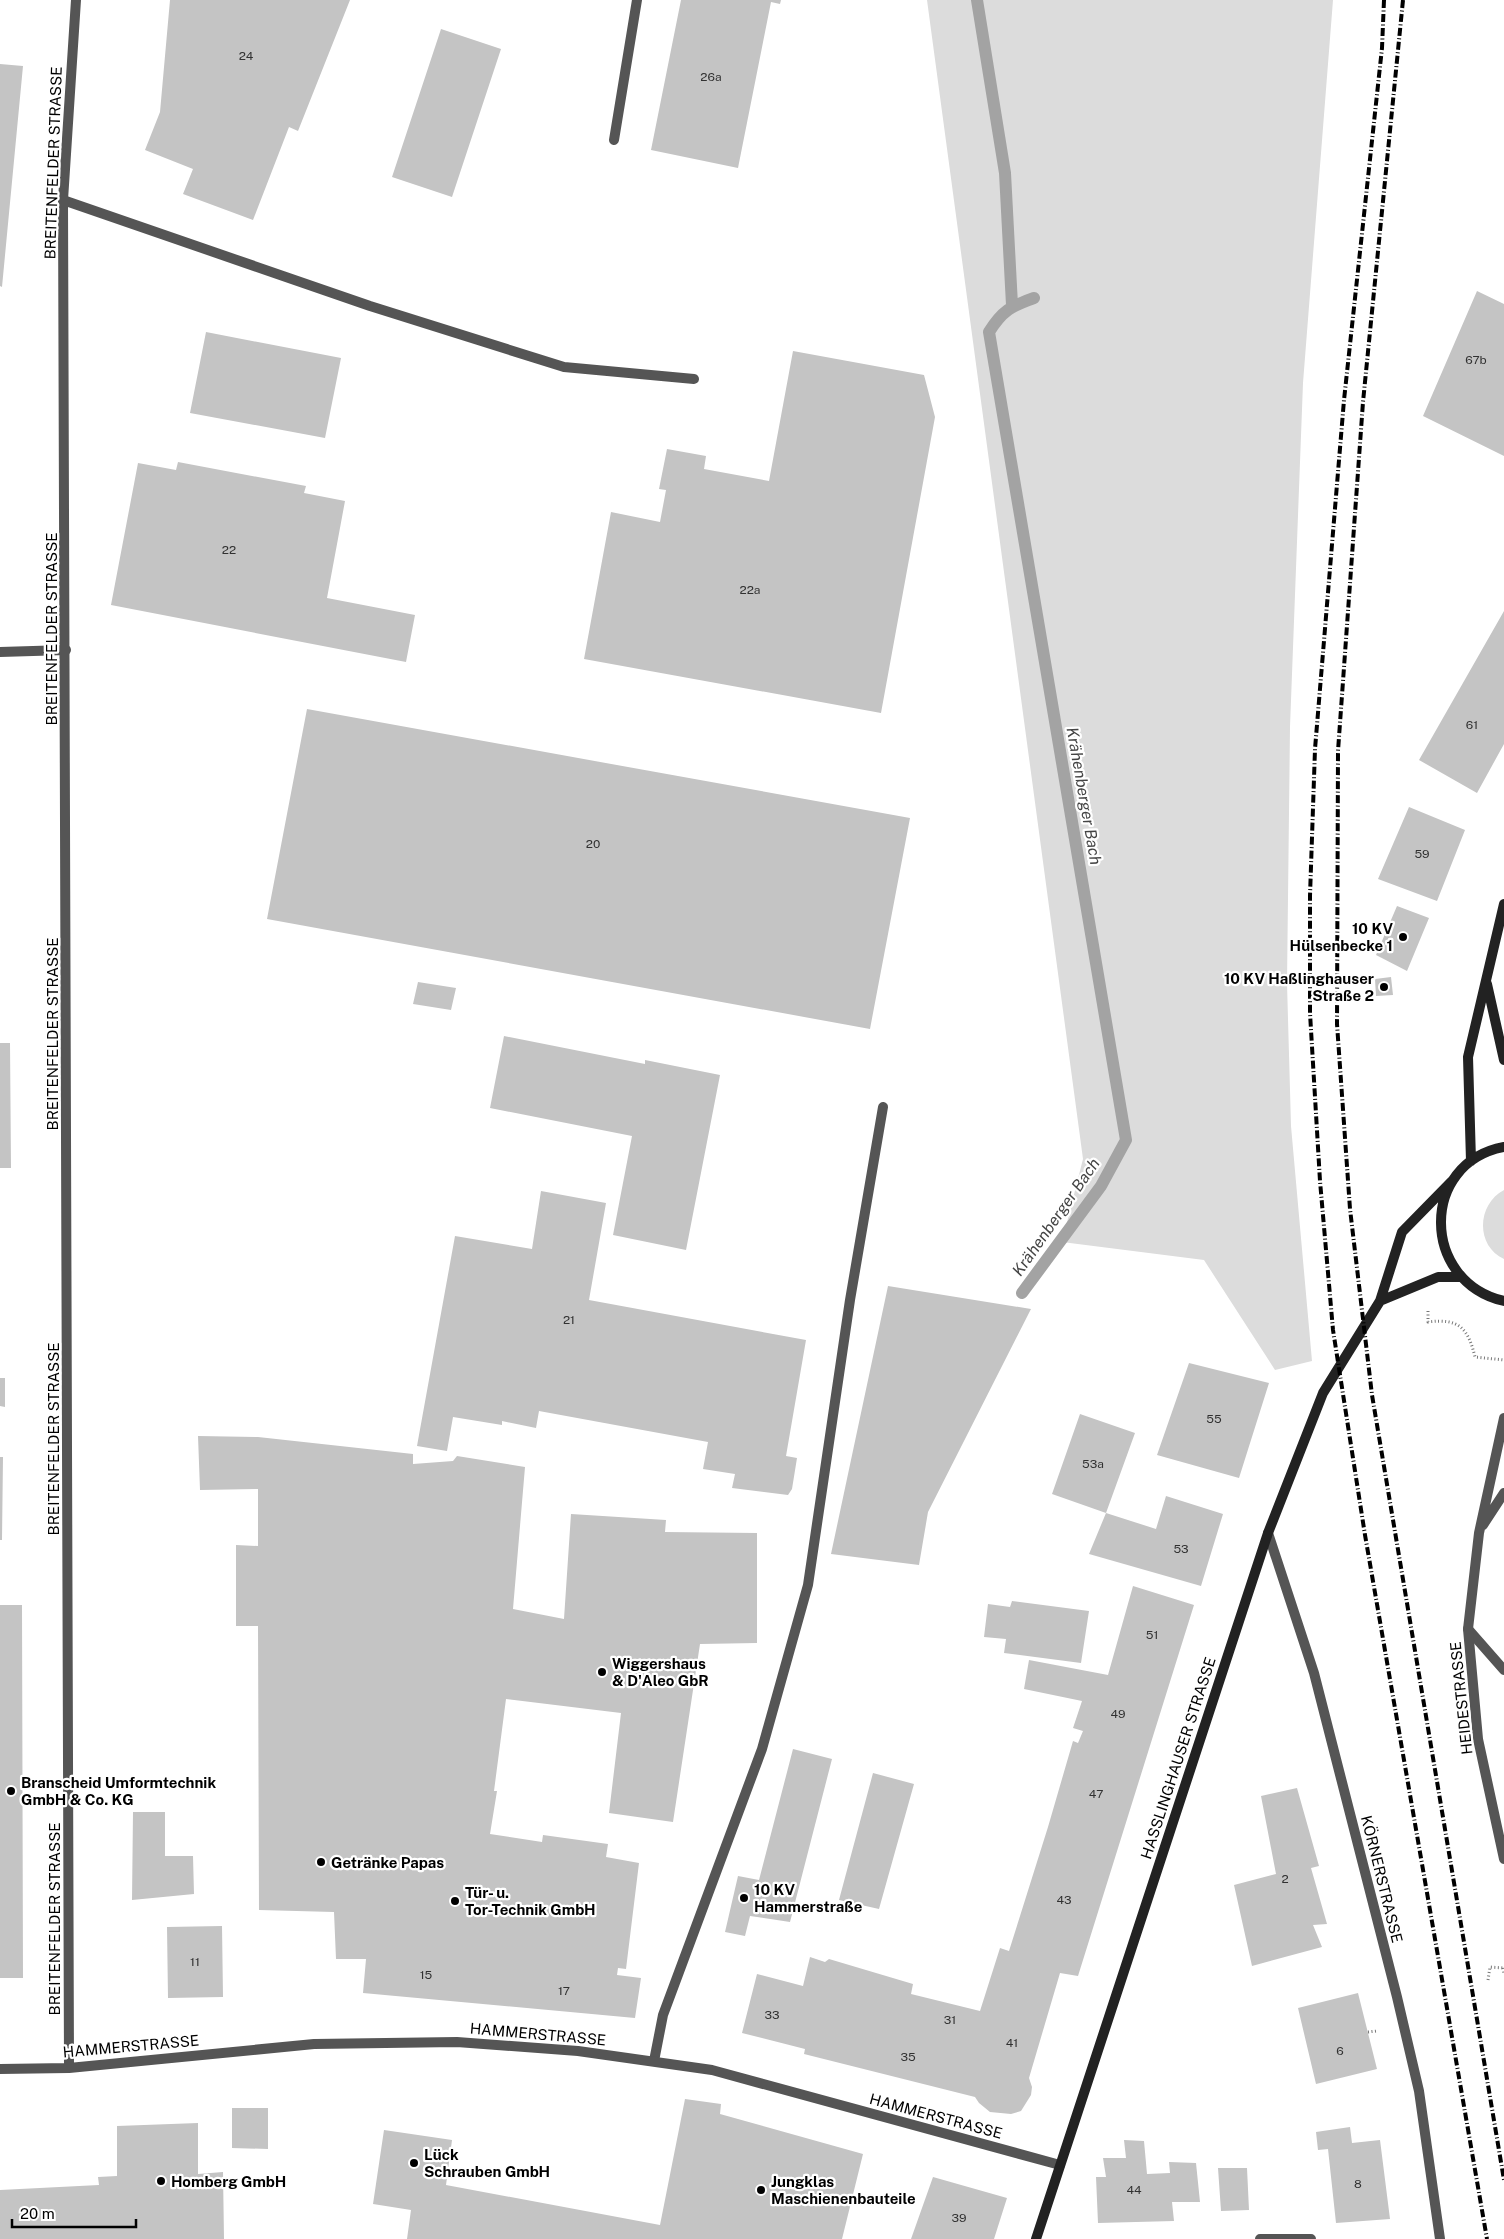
<svg xmlns="http://www.w3.org/2000/svg" width="1504" height="2239" viewBox="0 0 1504 2239" font-family="'Public Sans',sans-serif">
  <style>
    .green { fill: #dcdcdc }
    .lines { fill: none; stroke-linecap: round; stroke-linejoin: round }
    .stream { stroke: #a3a3a3; stroke-width: 12 }
    .building { fill: #c4c4c4 }
    .path { stroke: #777; stroke-width: 3; stroke-dasharray: 1 2.5; stroke-linecap: butt }
    .service { stroke: #555; stroke-width: 10 }
    .minor { stroke: #555; stroke-width: 10 }
    .secondary { stroke: #222; stroke-width: 10 }
    .rail { stroke: #000; stroke-width: 4; stroke-dasharray: 8 2.5 1 2.5; stroke-linecap: butt }
    .poi-dot { fill: #000; stroke: #fff; stroke-width: 2 }
    .labels { text-anchor: middle; dominant-baseline: central; stroke-width: 4.5; stroke-linejoin: round; paint-order: stroke }
    .number-label { font-size: 12px; fill: #313131 }
    .street-label { font-size: 15px; fill: #000; stroke: #fff }
    .poi-label { font-size: 15px; font-weight: bold; fill: #000; stroke: #fff; text-anchor: start }
    .water-label { font-size: 16px; font-style: italic; fill: #444; stroke: #fff }
  </style>
  <rect width="100%" height="100%" fill="#fff"/>
  <path class="green" d="M 927,0 L 1333,0 L 1303,383 L 1290,727 L 1287,983 L 1291,1126 L 1312,1361 L 1275,1370 L 1204,1260 L 1062,1242 L 1083,1159 Z
    M 1504,1190 L 1504,1259 C 1475,1246 1477,1204 1504,1190 Z"/>
  <g class="lines">
    <path class="stream" d="M 977,0 L 1005,173 L 1012,305
      M 1022,1293 L 1101,1186 L 1126,1140 L 989,332 C 1002,311 1011,306 1034,298"/>
  </g>
  <path class="building" d="M 170,0 L 350,0 L 298,131 L 289,127 L 253,220 L 183,194 L 193,169 L 145,150 L 160,112 Z
    M 681,0 L 781,0 L 780,4 L 771,2 L 738,168 L 651,150 Z
    M 441,29 L 501,49 L 452,197 L 392,177 Z
    M 0,64 L 23,66 L 2,287 L 0,286 Z
    M 1477,291 L 1504,304 L 1504,456 L 1423,416 Z
    M 206,332 L 341,358 L 325,438 L 190,413 Z
    M 793,351 L 924,375 L 935,417 L 881,713 L 584,659 L 611,512 L 660,522 L 666,490 L 659,489 L 667,449 L 706,456 L 704,469 L 769,481 Z
    M 178,462 L 306,486 L 304,493 L 345,501 L 327,598 L 415,615 L 406,662 L 111,605 L 138,463 L 176,470 Z
    M 1504,611 L 1504,744 L 1477,793 L 1419,760 Z
    M 307,709 L 910,818 L 870,1029 L 267,919 Z
    M 1409,807 L 1465,830 L 1437,901 L 1378,879 Z
    M 1397,906 L 1429,918 L 1407,971 L 1376,955 Z
    M 1391,977 L 1393,995 L 1376,996 L 1375,979 Z
    M 418,982 L 456,988 L 451,1010 L 413,1004 Z
    M 504,1036 L 645,1064 L 645,1060 L 720,1075 L 686,1250 L 613,1235 L 632,1136 L 490,1108 Z
    M 0,1043 L 10,1043 L 11,1168 L 0,1168 Z
    M 541,1191 L 606,1203 L 589,1300 L 806,1340 L 786,1456 L 797,1458 L 792,1489 L 788,1495 L 732,1488 L 735,1474 L 703,1469 L 708,1442 L 539,1411 L 536,1428 L 502,1421 L 502,1425 L 453,1417 L 447,1451 L 417,1446 L 455,1236 L 532,1249 Z
    M 888,1286 L 1031,1309 L 928,1512 L 919,1565 L 831,1554 Z
    M 1189,1363 L 1269,1383 L 1239,1478 L 1157,1455 Z
    M 0,1378 L 5,1378 L 5,1407 L 0,1406 Z
    M 1080,1414 L 1135,1433 L 1106,1513 L 1052,1494 Z
    M 198,1436 L 258,1437 L 413,1454 L 413,1464 L 453,1461 L 457,1456 L 525,1467 L 513,1609 L 564,1619 L 571,1514 L 666,1520 L 665,1532 L 757,1533 L 757,1643 L 700,1644 L 673,1822 L 609,1813 L 621,1713 L 506,1699 L 494,1791 L 497,1791 L 490,1834 L 542,1842 L 543,1835 L 608,1844 L 606,1857 L 639,1863 L 626,1969 L 618,1968 L 617,1975 L 641,1978 L 635,2018 L 363,1993 L 366,1959 L 336,1959 L 334,1912 L 259,1910 L 258,1626 L 236,1626 L 236,1545 L 258,1546 L 258,1489 L 200,1490 Z
    M 0,1457 L 3,1457 L 2,1540 L 0,1540 Z
    M 1166,1496 L 1223,1514 L 1201,1586 L 1089,1554 L 1106,1513 L 1156,1529 Z
    M 1133,1586 L 1194,1605 L 1078,1976 L 1060,1973 L 1029,2078 L 1032,2087 L 1031,2095 L 1021,2111 L 1011,2114 L 990,2112 L 979,2103 L 975,2097 L 804,2054 L 805,2049 L 742,2033 L 757,1974 L 803,1986 L 810,1957 L 825,1962 L 829,1959 L 913,1984 L 911,1994 L 980,2011 L 1000,1948 L 1009,1951 L 1048,1827 L 1073,1741 L 1078,1743 L 1083,1731 L 1073,1728 L 1082,1701 L 1024,1689 L 1029,1660 L 1108,1675 Z
    M 1012,1601 L 1089,1611 L 1081,1663 L 1004,1653 L 1006,1639 L 984,1637 L 988,1604 L 1010,1607 Z
    M 0,1605 L 22,1605 L 23,1978 L 0,1978 Z
    M 793,1749 L 832,1759 L 790,1922 L 750,1916 L 745,1936 L 725,1932 L 738,1876 L 759,1880 Z
    M 873,1773 L 914,1784 L 879,1909 L 839,1900 Z
    M 1297,1788 L 1319,1866 L 1311,1868 L 1327,1924 L 1313,1925 L 1322,1947 L 1252,1966 L 1234,1885 L 1276,1874 L 1261,1796 Z
    M 133,1812 L 165,1812 L 165,1856 L 193,1856 L 194,1894 L 132,1900 Z
    M 222,1926 L 223,1997 L 168,1998 L 167,1927 Z
    M 1358,1993 L 1377,2069 L 1316,2084 L 1298,2008 Z
    M 685,2099 L 721,2104 L 720,2114 L 863,2154 L 842,2239 L 407,2239 L 411,2210 L 373,2204 L 384,2130 L 452,2140 L 446,2185 L 660,2225 Z
    M 232,2108 L 268,2108 L 268,2149 L 232,2148 Z
    M 198,2123 L 198,2174 L 223,2172 L 224,2239 L 0,2239 L 0,2190 L 99,2185 L 98,2177 L 117,2176 L 117,2126 Z
    M 1350,2127 L 1352,2143 L 1380,2140 L 1390,2219 L 1336,2223 L 1328,2149 L 1318,2150 L 1316,2132 Z
    M 1124,2140 L 1144,2141 L 1147,2174 L 1170,2173 L 1169,2162 L 1196,2163 L 1200,2202 L 1172,2202 L 1174,2221 L 1098,2223 L 1096,2177 L 1106,2177 L 1103,2158 L 1126,2158 Z
    M 1218,2168 L 1247,2168 L 1249,2210 L 1221,2211 Z
    M 933,2177 L 1007,2198 L 994,2239 L 911,2239 Z"/>
  <g class="lines">
    <path class="path" d="M 1428,1311 L 1428,1322 C 1459,1318 1468,1328 1475,1357 L 1504,1360
      M 1503,1968 L 1504,1974
      M 1488,1980 L 1490,1967 L 1504,1968
      M 1368,2032 L 1377,2031"/>
    <path class="service" d="M 614,140 L 637,0
      M 63,200 L 370,306 L 564,367 L 694,379
      M 0,652 L 66,650
      M 1468,1629 L 1504,1670
      M 654,2061 L 663,2015 L 762,1749 L 808,1585 L 850,1300 L 883,1107"/>
    <path class="minor" d="M 1504,1418 L 1479,1533 L 1468,1629 L 1478,1739 L 1504,1859
      M 1483,1525 L 1504,1493
      M 1268,1533 L 1314,1673 L 1397,1997 L 1419,2091 L 1440,2239
      M 69,2068 L 63,200 L 76,0
      M 0,2069 L 69,2068 L 314,2044 L 457,2042 L 578,2051 L 712,2070 L 1060,2165
      M 1260,2239 L 1311,2239"/>
    <path class="secondary" d="M 1487,984 L 1504,1060
      M 1504,1147 C 1419,1163 1421,1282 1504,1301
      M 1471,1161 L 1468,1057 L 1504,904
      M 1380,1301 L 1438,1277 L 1460,1277
      M 1036,2239 L 1268,1533 L 1323,1393 L 1380,1301 L 1402,1232 L 1452,1181"/>
    <path class="rail" d="M 1384,0 L 1382,48 L 1344,400 L 1315,749 L 1310,896 L 1310,1013 L 1320,1181 L 1333,1330 L 1365,1535 L 1487,2239
      M 1403,0 L 1363,402 L 1338,751 L 1337,1024 L 1350,1209 L 1372,1395 L 1504,2180"/>
  </g>
  <g class="poi-dot">
    <circle cx="1403" cy="937" r="5"/>
    <circle cx="1384" cy="987" r="5"/>
    <circle cx="602" cy="1672" r="5"/>
    <circle cx="11" cy="1791" r="5"/>
    <circle cx="321" cy="1862" r="5"/>
    <circle cx="744" cy="1898" r="5"/>
    <circle cx="455" cy="1901" r="5"/>
    <circle cx="414" cy="2163" r="5"/>
    <circle cx="161" cy="2181" r="5"/>
    <circle cx="761" cy="2190" r="5"/>
  </g>
  <g class="labels">
    <g class="number-label">
      <text x="246" y="56">24</text>
      <text x="711" y="77">26a</text>
      <text x="1476" y="360">67b</text>
      <text x="229" y="550">22</text>
      <text x="750" y="590">22a</text>
      <text x="1472" y="725">61</text>
      <text x="593" y="844">20</text>
      <text x="1422" y="854">59</text>
      <text x="569" y="1320">21</text>
      <text x="1214" y="1419">55</text>
      <text x="1093" y="1464">53a</text>
      <text x="1181" y="1549">53</text>
      <text x="1152" y="1635">51</text>
      <text x="1118" y="1714">49</text>
      <text x="1096" y="1794">47</text>
      <text x="1285" y="1879">2</text>
      <text x="1064" y="1900">43</text>
      <text x="195" y="1962">11</text>
      <text x="426" y="1975">15</text>
      <text x="564" y="1991">17</text>
      <text x="772" y="2015">33</text>
      <text x="950" y="2020">31</text>
      <text x="1012" y="2043">41</text>
      <text x="1340" y="2051">6</text>
      <text x="908" y="2057">35</text>
      <text x="1358" y="2184">8</text>
      <text x="1134" y="2190">44</text>
      <text x="959" y="2218">39</text>
    </g>
    <g class="street-label">
      <text transform="translate(53 163) rotate(-88)">BREITENFELDER STRASSE</text>
      <text transform="translate(51 629) rotate(-90)">BREITENFELDER STRASSE</text>
      <text transform="translate(52 1034) rotate(-90)">BREITENFELDER STRASSE</text>
      <text transform="translate(53 1439) rotate(-90)">BREITENFELDER STRASSE</text>
      <text transform="translate(1461 1698) rotate(-96)">HEIDESTRASSE</text>
      <text transform="translate(1178 1758) rotate(-72)">HASSLINGHAUSER STRASSE</text>
      <text transform="translate(1382 1879) rotate(76)">KÖRNERSTRASSE</text>
      <text transform="translate(54 1919) rotate(-90)">BREITENFELDER STRASSE</text>
      <text transform="translate(538 2034) rotate(5)">HAMMERSTRASSE</text>
      <text transform="translate(131 2046) rotate(-5)">HAMMERSTRASSE</text>
      <text transform="translate(936 2116) rotate(15)">HAMMERSTRASSE</text>
    </g>
    <g class="poi-label">
      <text x="1393" y="928" text-anchor="end">10 KV<tspan x="1393" dy="17">Hülsenbecke 1</tspan></text>
      <text x="1374" y="978" text-anchor="end">10 KV Haßlinghauser<tspan x="1374" dy="17">Straße 2</tspan></text>
      <text x="612" y="1663">Wiggershaus<tspan x="612" dy="17">&amp; D'Aleo GbR</tspan></text>
      <text x="21" y="1782">Branscheid Umformtechnik<tspan x="21" dy="17">GmbH &amp; Co. KG</tspan></text>
      <text x="331" y="1862">Getränke Papas</text>
      <text x="754" y="1889">10 KV<tspan x="754" dy="17">Hammerstraße</tspan></text>
      <text x="465" y="1892">Tür- u.<tspan x="465" dy="17">Tor-Technik GmbH</tspan></text>
      <text x="424" y="2154">Lück<tspan x="424" dy="17">Schrauben GmbH</tspan></text>
      <text x="171" y="2181">Homberg GmbH</text>
      <text x="771" y="2181">Jungklas<tspan x="771" dy="17">Maschienenbauteile</tspan></text>
    </g>
    <g class="water-label">
      <text transform="translate(1084 796) rotate(80)">Krähenberger Bach</text>
      <text transform="translate(1056 1217) rotate(-55)">Krähenberger Bach</text>
    </g>
  </g>
  <path d="M12 2219v8h124v-8" fill="none" stroke="#000000" stroke-width="2.5"/>
  <text x="20" y="2219" font-size="15" fill="#000000" stroke="#ffffff" stroke-width="4" paint-order="stroke">20 m</text>
</svg>
